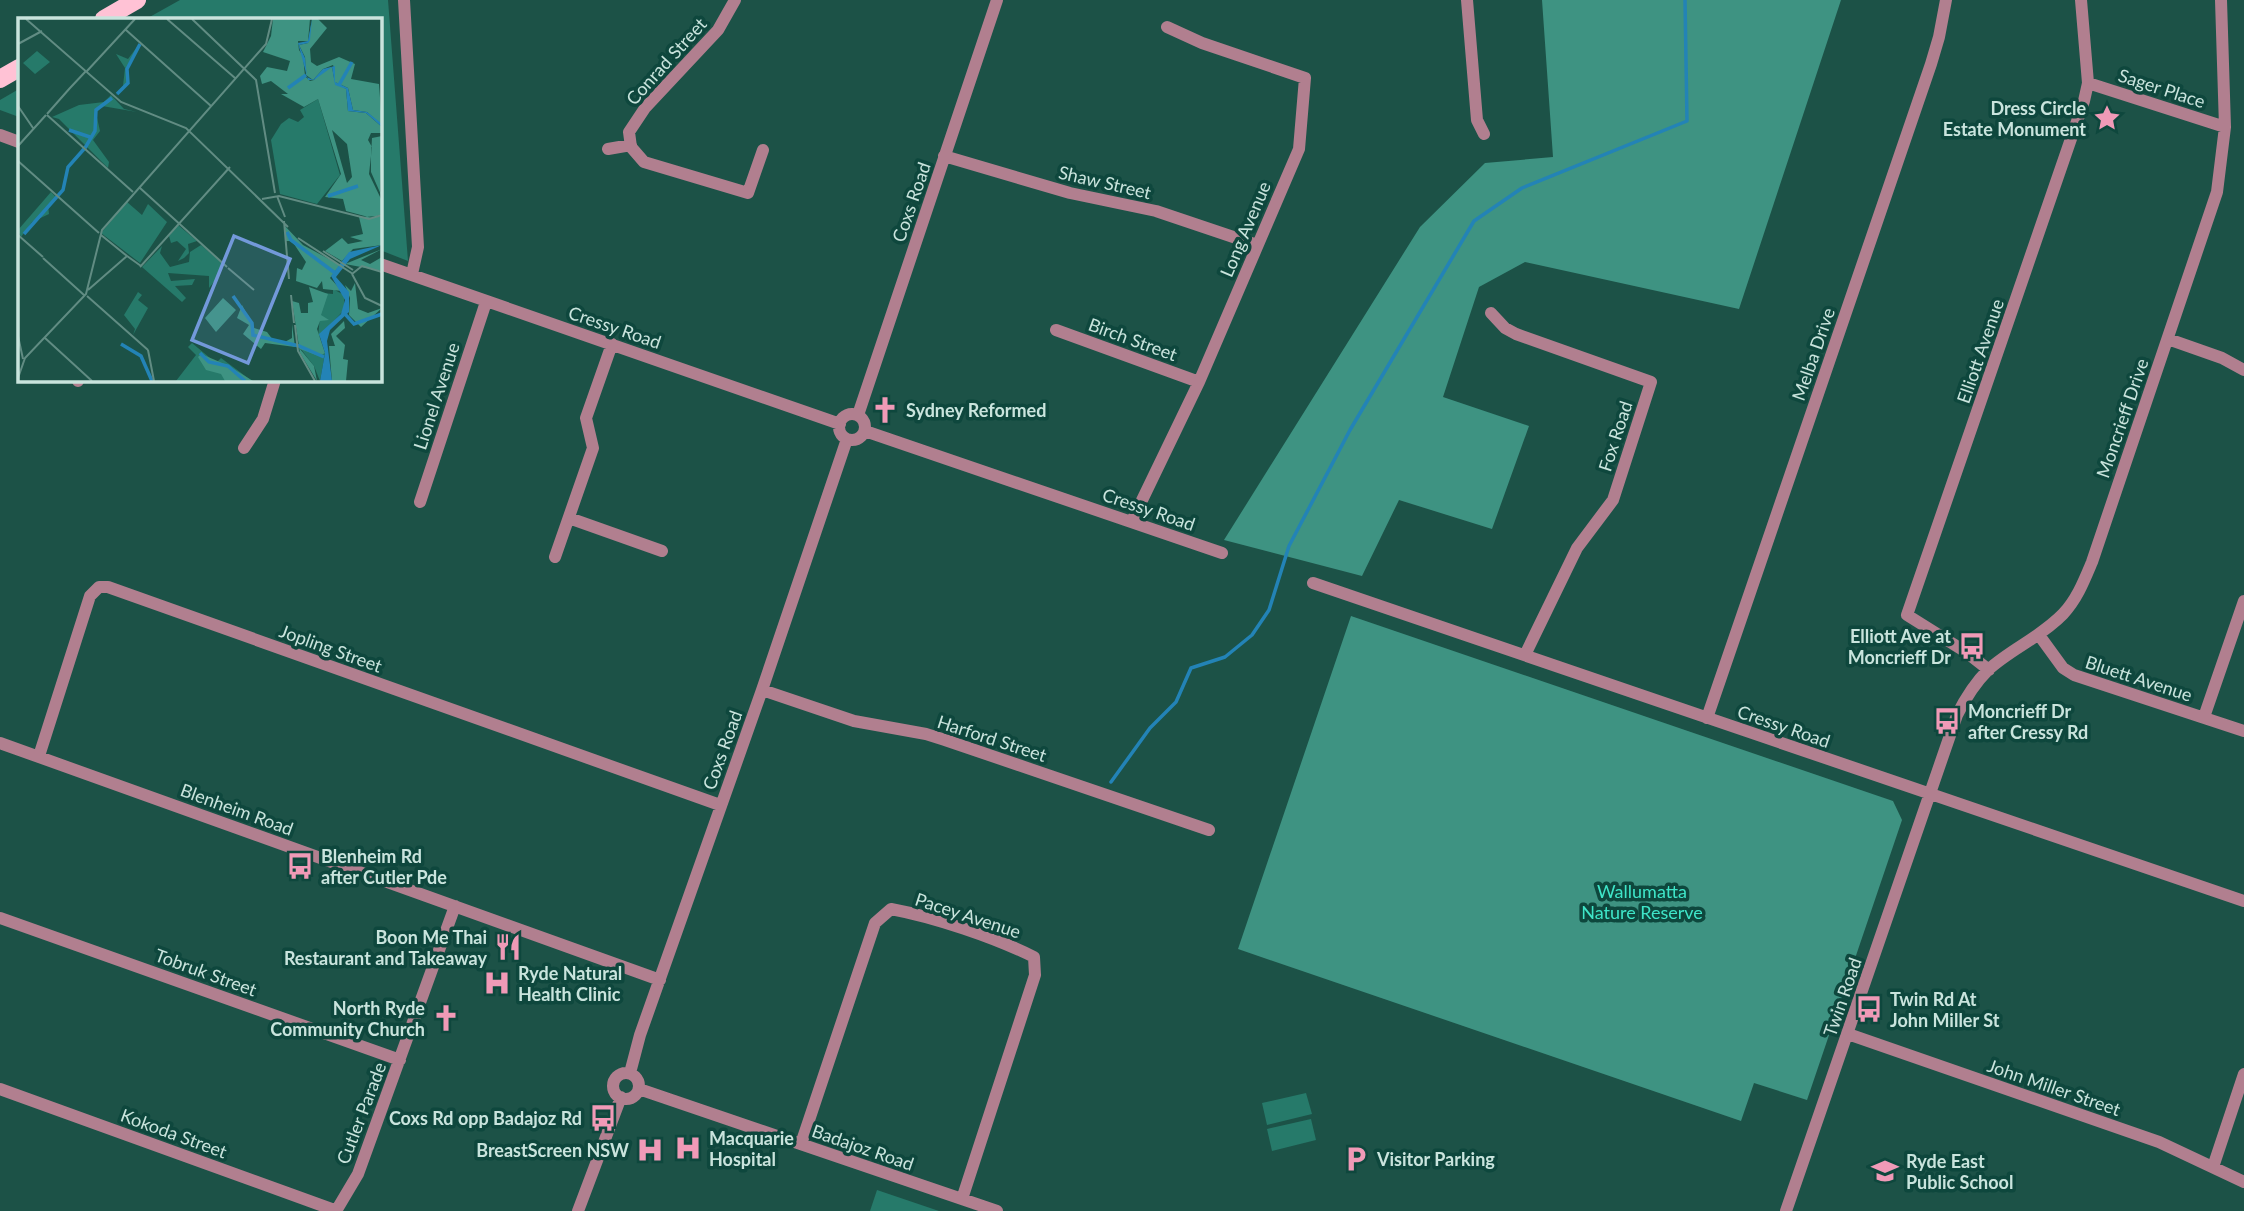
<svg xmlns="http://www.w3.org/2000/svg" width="2244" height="1211" viewBox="0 0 2244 1211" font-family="Lato,sans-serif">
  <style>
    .green { fill: #267a6a }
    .forest { fill: #3e9382 }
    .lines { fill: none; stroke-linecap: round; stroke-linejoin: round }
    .stream { stroke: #2383b6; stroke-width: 3.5 }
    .minor { stroke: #b17f8f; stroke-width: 12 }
    .major { stroke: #ffc2d5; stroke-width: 18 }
    .labels { text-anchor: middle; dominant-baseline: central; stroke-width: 7; stroke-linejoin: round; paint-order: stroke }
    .street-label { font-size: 18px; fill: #c9e4dd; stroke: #0e473d }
    .poi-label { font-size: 18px; font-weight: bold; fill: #c9e4dd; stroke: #0e473d; text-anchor: start }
    .park-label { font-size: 18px; fill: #3fe5c8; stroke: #0e473d }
    .inset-river { fill: none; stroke: #2383b6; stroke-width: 3.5 }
    .inset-road { fill: none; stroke: #618c83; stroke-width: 2 }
    .view { fill: #7399da; fill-opacity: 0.15; stroke: #7399da; stroke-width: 3.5 }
    .inset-edge { fill: none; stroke: #c9e4dd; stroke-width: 3.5 }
  </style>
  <rect width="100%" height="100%" fill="#1c5247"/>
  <path class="green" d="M 180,0 L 388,0 L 408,261 L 380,250 L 380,19 L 146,19 Z
    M 19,89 L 19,117 L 0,110 L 0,100 Z
    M 1306,1093 L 1312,1114 L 1267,1125 L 1262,1103 Z
    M 1311,1119 L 1316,1140 L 1272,1151 L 1267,1129 Z
    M 877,1190 L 939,1211 L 870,1211 Z"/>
  <path class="forest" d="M 1542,0 L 1841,0 L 1739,309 L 1525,262 L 1479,287 L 1443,397 L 1529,426 L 1492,529 L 1399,500 L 1362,576 L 1224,540 L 1420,227 L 1485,163 L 1553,157 Z
    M 1351,616 L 1893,801 L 1902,820 L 1807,1100 L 1754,1083 L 1741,1121 L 1238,949 Z"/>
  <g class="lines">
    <path class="stream" d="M 1111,782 L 1150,728 L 1176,702 L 1191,668 L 1225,657 L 1252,635 L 1269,610 L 1289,546 L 1350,430 L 1474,221 L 1522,188 L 1687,121 L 1685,0"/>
    <path class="minor" d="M 404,0 L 418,247 L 412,274
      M 735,0 L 718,30 L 645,108 L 629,132 L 631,147 L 644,162 L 748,193 L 763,150
      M 1467,0 L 1477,120 L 1484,134
      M 2088,83 L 2225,127
      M 0,135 L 19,142
      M 608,149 L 631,145
      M 944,156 L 1070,193 L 1156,211 L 1257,245
      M 380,264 L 840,424
      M 1491,313 L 1505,328 L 1516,334 L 1651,382 L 1613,500 L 1577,548 L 1525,655
      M 1056,330 L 1199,382
      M 2168,339 L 2222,358 L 2244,370
      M 78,381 L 78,380
      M839 427a13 13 0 1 1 26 0a13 13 0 1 1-26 0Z
      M 858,415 L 997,0
      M 865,431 L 1222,553
      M 244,448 L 263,419 L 275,380
      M 420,502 L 486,302
      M 569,518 L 662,551
      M 1132,521 L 1199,382 L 1299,149 L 1305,78 L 1202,43 L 1167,27
      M 555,557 L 593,448 L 586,418 L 612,344
      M 1313,583 L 2244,901
      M 2039,635 L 2063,668 L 2074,675 L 2244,731
      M 1989,670 L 1966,652 L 1907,615 L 2084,101 L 2088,83 L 2081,0
      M 762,690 L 854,721 L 926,734 L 945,740 L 1209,830
      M 2204,717 L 2244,601
      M 1707,718 L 1931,64 L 1939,37 L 1946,0
      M 0,743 L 660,980
      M 39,756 L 90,596 L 99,587 L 108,587 L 720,805
      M 0,918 L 400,1060
      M 1848,1034 L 2159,1142 L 2244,1182
      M 630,1073 L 640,1035 L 762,690 L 847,439
      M613 1086a13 13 0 1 1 26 0a13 13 0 1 1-26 0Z
      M 0,1089 L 337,1211
      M 639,1089 L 997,1211
      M 801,1144 L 875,923 L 891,909 C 934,917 994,937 1034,957 L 1035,975 L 962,1199
      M 2213,1167 L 2244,1074
      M 336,1211 L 358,1174 L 455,906
      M 578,1211 L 621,1097
      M 1786,1211 L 1957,715 C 1965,699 1975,683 1988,670 C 2011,649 2041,637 2063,614 C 2077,599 2084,581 2092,562 L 2217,192 L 2225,127 L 2221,0"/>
    <path class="major" d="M 104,19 L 137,0
      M 0,79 L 19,68"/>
  </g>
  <defs>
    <symbol id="sight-bare" viewBox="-9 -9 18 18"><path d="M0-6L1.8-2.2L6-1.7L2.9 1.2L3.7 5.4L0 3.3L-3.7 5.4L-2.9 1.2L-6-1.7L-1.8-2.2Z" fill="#f09ab7" stroke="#0e473d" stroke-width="2.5" paint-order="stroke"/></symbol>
    <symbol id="church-bare" viewBox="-9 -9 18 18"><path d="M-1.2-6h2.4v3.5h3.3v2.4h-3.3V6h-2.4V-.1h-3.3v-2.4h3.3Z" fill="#f09ab7" stroke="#0e473d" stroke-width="2.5" paint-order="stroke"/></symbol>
    <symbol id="bus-bare" viewBox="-9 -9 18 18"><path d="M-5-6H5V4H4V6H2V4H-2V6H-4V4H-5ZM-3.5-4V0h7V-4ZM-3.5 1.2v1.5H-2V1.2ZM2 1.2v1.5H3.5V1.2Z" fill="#f09ab7" stroke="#0e473d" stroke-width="2.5" paint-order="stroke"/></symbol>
    <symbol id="restaurant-bare" viewBox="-9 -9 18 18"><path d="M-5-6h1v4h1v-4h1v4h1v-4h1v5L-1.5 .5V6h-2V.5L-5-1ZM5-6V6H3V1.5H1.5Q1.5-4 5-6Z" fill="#f09ab7" stroke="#0e473d" stroke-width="2.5" paint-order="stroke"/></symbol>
    <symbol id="hospital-bare" viewBox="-9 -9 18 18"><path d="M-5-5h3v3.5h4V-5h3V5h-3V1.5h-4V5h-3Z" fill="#f09ab7" stroke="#0e473d" stroke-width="2.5" paint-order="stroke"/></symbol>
    <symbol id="parking-bare" viewBox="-9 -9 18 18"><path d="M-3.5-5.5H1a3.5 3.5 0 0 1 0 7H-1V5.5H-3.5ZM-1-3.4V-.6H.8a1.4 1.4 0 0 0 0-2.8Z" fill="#f09ab7" stroke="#0e473d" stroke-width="2.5" paint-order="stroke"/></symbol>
    <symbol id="school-bare" viewBox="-9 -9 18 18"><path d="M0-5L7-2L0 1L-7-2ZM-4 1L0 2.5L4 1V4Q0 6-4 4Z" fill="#f09ab7" stroke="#0e473d" stroke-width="2.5" paint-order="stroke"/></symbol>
  </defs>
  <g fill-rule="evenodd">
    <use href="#sight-bare" x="2088" y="99" width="38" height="38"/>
    <use href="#church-bare" x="866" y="391" width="38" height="38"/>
    <use href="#bus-bare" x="1953" y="627" width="38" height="38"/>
    <use href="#bus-bare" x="1928" y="702" width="38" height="38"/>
    <use href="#bus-bare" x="281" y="847" width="38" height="38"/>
    <use href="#restaurant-bare" x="489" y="928" width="38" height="38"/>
    <use href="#hospital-bare" x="478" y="964" width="38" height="38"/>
    <use href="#bus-bare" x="1850" y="990" width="38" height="38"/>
    <use href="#church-bare" x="427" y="999" width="38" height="38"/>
    <use href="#bus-bare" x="584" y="1099" width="38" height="38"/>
    <use href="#hospital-bare" x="669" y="1129" width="38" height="38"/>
    <use href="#hospital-bare" x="631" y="1131" width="38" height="38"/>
    <use href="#parking-bare" x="1337" y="1140" width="38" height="38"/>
    <use href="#school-bare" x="1866" y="1152" width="38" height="38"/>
  </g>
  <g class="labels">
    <g class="street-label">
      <text transform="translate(666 61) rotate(-48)">Conrad Street</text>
      <text transform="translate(2162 88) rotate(18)">Sager Place</text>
      <text transform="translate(1105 182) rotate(13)">Shaw Street</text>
      <text transform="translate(911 202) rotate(-71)">Coxs Road</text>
      <text transform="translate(1245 229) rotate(-67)">Long Avenue</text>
      <text transform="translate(615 327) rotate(19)">Cressy Road</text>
      <text transform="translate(1133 339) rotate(20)">Birch Street</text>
      <text transform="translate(1980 351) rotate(-71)">Elliott Avenue</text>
      <text transform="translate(1813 354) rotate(-71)">Melba Drive</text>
      <text transform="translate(436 396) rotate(-72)">Lionel Avenue</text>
      <text transform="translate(2122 418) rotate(-71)">Moncrieff Drive</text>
      <text transform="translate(1615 436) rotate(-72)">Fox Road</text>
      <text transform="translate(1149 509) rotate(19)">Cressy Road</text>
      <text transform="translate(331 648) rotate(20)">Jopling Street</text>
      <text transform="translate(2139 678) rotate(18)">Bluett Avenue</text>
      <text transform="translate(1784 726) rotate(19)">Cressy Road</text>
      <text transform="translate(992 738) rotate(18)">Harford Street</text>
      <text transform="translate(722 750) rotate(-70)">Coxs Road</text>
      <text transform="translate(237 809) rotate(20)">Blenheim Road</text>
      <text transform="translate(968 915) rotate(18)">Pacey Avenue</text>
      <text transform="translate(206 972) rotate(20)">Tobruk Street</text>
      <text transform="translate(1842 997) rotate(-71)">Twin Road</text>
      <text transform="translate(2054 1087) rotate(19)">John Miller Street</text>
      <text transform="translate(361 1113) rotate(-69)">Cutler Parade</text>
      <text transform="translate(174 1133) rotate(20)">Kokoda Street</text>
      <text transform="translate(863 1147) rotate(19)">Badajoz Road</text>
    </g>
    <g class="poi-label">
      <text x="2086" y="108" text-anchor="end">Dress Circle<tspan x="2086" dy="21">Estate Monument</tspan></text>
      <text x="906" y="410">Sydney Reformed</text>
      <text x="1951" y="636" text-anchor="end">Elliott Ave at<tspan x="1951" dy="21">Moncrieff Dr</tspan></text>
      <text x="1968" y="711">Moncrieff Dr<tspan x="1968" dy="21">after Cressy Rd</tspan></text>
      <text x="321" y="856">Blenheim Rd<tspan x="321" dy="21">after Cutler Pde</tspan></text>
      <text x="487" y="937" text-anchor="end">Boon Me Thai<tspan x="487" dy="21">Restaurant and Takeaway</tspan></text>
      <text x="518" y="973">Ryde Natural<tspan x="518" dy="21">Health Clinic</tspan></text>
      <text x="1890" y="999">Twin Rd At<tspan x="1890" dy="21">John Miller St</tspan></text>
      <text x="425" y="1008" text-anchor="end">North Ryde<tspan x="425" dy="21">Community Church</tspan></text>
      <text x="582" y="1118" text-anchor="end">Coxs Rd opp Badajoz Rd</text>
      <text x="709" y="1138">Macquarie<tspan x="709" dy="21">Hospital</tspan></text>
      <text x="629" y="1150" text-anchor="end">BreastScreen NSW</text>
      <text x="1377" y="1159">Visitor Parking</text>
      <text x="1906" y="1161">Ryde East<tspan x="1906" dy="21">Public School</tspan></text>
    </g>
    <g class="park-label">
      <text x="1642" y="891">Wallumatta<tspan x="1642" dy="21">Nature Reserve</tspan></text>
    </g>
  </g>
  <g transform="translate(18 18)">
    <rect width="364" height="364" fill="#1c5247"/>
    <path d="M 122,25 L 109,50 L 110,66 L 98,77 L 105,68 L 107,50 L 98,36 L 110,41 ZM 19,33 L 32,44 L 17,56 L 5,45 ZM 93,77 L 106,91 L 119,94 L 84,88 L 78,95 L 82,113 L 75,122 L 91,144 L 90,150 L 41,101 L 34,99 L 61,87 L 86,84 ZM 300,81 L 322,157 L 299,186 L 262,176 L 253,122 L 263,106 L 271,100 L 280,104 L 286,99 L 282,92 ZM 33,174 L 38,179 L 30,187 L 31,196 L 14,204 L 3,219 L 0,212 ZM 109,184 L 124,197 L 130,186 L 149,204 L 122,245 L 83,215 ZM 160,207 L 179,223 L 170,226 L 171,235 L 166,240 L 160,243 L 168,231 L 159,223 L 153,225 L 151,218 ZM 183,227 L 204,245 L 200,259 L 191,270 L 191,258 L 150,255 L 153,263 L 177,261 L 174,267 L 157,268 L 168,280 L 164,284 L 124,249 L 144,228 L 142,235 L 152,249 L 171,244 L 172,234 ZM 315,271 L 326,277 L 326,292 L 300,320 L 304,275 L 315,276 ZM 120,274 L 124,277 L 120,282 L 130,290 L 115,317 L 117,311 L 106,297 ZM 174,325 L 198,345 L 203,340 L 234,363 L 158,363 L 178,337 L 170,329 ZM 282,330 L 307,335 L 302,363 L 296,348 Z" fill="#267a6a"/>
    <path d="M 255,1 L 292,1 L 290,23 L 280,23 L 281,32 L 285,38 L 287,58 L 292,63 L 296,62 L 306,52 L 314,49 L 316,60 L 317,52 L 315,47 L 305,51 L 295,62 L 288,57 L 287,39 L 281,27 L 290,25 L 294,1 L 300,1 L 309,10 L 292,31 L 293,44 L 299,48 L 321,39 L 337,46 L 333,61 L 361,66 L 364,107 L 349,94 L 335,92 L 330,70 L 317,64 L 328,71 L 330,93 L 348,95 L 364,109 L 364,115 L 353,115 L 350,122 L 354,129 L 351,156 L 364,183 L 364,196 L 354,200 L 328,193 L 325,181 L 307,179 L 323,156 L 300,81 L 286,89 L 263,76 L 270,76 L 253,63 L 244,66 L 242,58 L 249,49 L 269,53 L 272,43 L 245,34 L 253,18 ZM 314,112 L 329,126 L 334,159 L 329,165 ZM 364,118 L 362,173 L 364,179 L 353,154 L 353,138 L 354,120 ZM 364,198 L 364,227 L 335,231 L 324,243 L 307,233 L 324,220 L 330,226 L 345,223 L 332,219 L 345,216 L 341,199 ZM 266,207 L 285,227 L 322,247 L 312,260 L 324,273 L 305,271 L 304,263 L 299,270 L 278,263 L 279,250 L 284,252 L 288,244 L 274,223 L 268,223 ZM 364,231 L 343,242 L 352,246 L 364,239 L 364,253 L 327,246 ZM 337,265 L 340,291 L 350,295 L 364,290 L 343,309 L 331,297 L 332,280 L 327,267 L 333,273 ZM 291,269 L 310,276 L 303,297 L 311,302 L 302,303 L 299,311 L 307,335 L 301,338 L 282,331 L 296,348 L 299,363 L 282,335 L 274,283 L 281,285 L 283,295 L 290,295 L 290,285 L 295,284 ZM 205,280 L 218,292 L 198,314 L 187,300 ZM 224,287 L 236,310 L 249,314 L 255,322 L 265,325 L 274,320 L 274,306 L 277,329 L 247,325 L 243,331 L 225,316 L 231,307 L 219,300 ZM 326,303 L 327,310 L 318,318 L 327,327 L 325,341 L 330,342 L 328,363 L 314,363 L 311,328 L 317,328 L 313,316 ZM 183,336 L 209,347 L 235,363 L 207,363 L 203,356 L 188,352 L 180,339 Z" fill="#3e9382" fill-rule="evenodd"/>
    <path d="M 294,1 L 292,22 L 290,25 L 281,27 L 287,40 L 289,59 L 295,62 L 305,51 L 317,48 L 317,64 L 330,70 L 335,92 L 349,94 L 363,105 L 364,109 L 348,95 L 330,93 L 328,71 L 317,67 L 314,49 L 296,62 L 290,62 L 280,25 L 290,23 ZM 364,227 L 332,241 L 318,259 L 331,274 L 331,294 L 312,312 L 309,323 L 314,363 L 302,363 L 307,335 L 301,316 L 323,296 L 327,282 L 313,258 L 331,234 Z" fill="#2383b6"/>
    <path class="inset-river" d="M 321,67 L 334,44M 270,70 L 288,57M 99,76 L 110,65 L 109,51 L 122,26M 51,112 L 72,119M 67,130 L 77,113 L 78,92 L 94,80M 310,178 L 340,168M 269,214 L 273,222 L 317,255M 6,216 L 45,172 L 50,149 L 66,131M 215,278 L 234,305 L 235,317 L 281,328 L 306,339M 327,296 L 336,306 L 364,296M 103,326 L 123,338 L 134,363M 182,335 L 191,344 L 210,348 L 227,363"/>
    <path class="inset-road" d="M 8,1 L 103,84 L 168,110 L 270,209M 149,1 L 217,60M 174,1 L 238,62 L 257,175M 108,12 L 193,88M 0,26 L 24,13M 69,53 L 117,1M 52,70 L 68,53M 0,88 L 15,110M 29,96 L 52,70M 29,97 L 115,174M 0,128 L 28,97M 0,143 L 81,215M 122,170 L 209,249M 259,178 L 267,199M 244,181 L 261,178 L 351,201 L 364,197M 266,203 L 271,261M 0,217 L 25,239M 83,217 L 109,238M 280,220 L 335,256M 305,233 L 335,252M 25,240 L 66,277M 122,249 L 212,149M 210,250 L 236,272M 334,256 L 347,280 L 364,288M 334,256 L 344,248 L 364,254M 70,272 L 109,238 L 123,248M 273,277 L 276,305M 69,278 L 130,332M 277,307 L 280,333 L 297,363M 0,318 L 5,341M 27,320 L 74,363M 130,332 L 136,363M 0,360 L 7,340 L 68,276 L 84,212 L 248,26 L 254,1"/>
    <path class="view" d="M 216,218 L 272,241 L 230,345 L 174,322 Z"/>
    <rect width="364" height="364" class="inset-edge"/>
  </g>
</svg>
